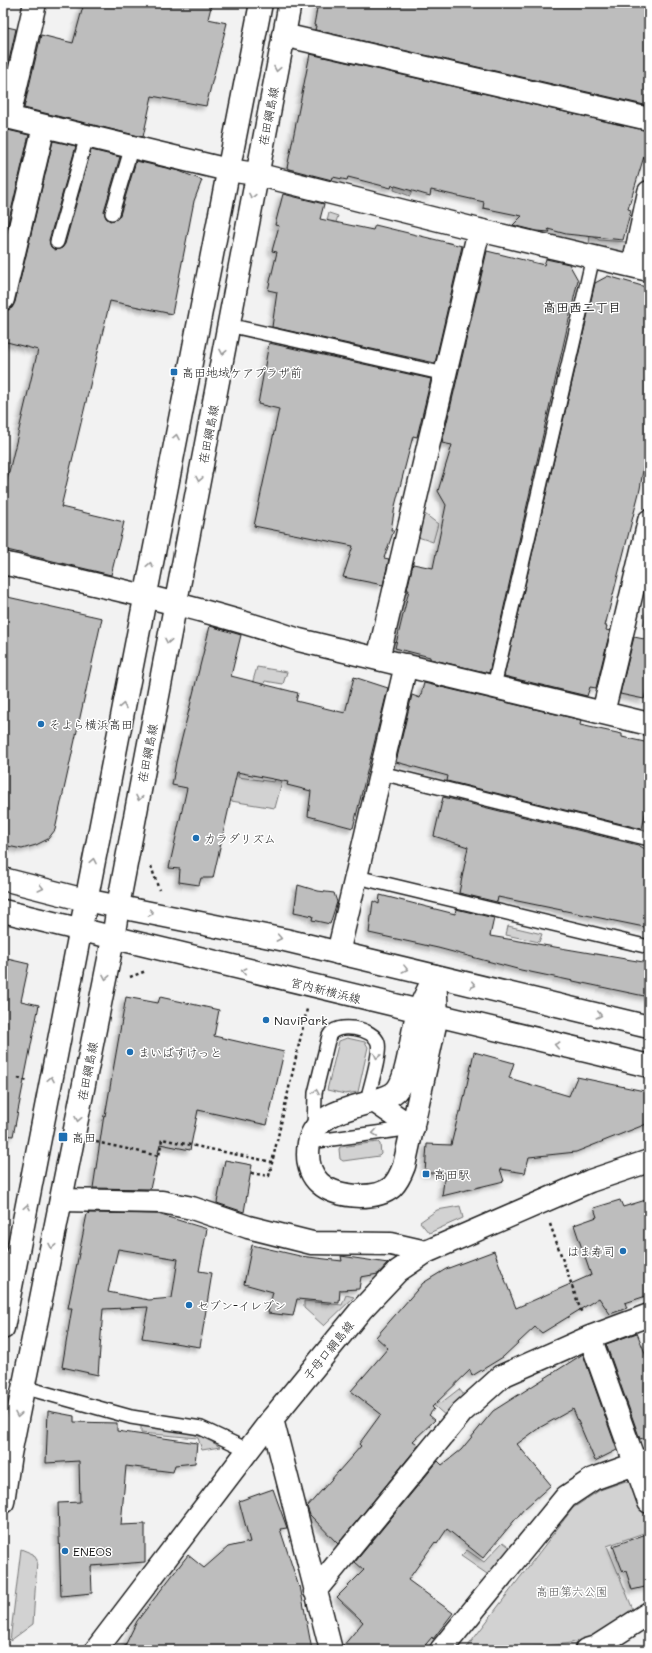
<svg xmlns="http://www.w3.org/2000/svg" width="652" height="1653" viewBox="0 0 652 1653" font-family="Mali,'Klee One',sans-serif">
  <style>
    .green { fill: #d2d2d2; stroke: #777 }
    .building { fill: #bdbdbd; stroke: #1c1c1c; fill-rule: evenodd; filter: url(#shadow) }
    .lines { fill: none; stroke-linecap: round; stroke-linejoin: round }
    .service-casing { stroke: #1c1c1c; stroke-width: 16 }
    .minor-casing { stroke: #1c1c1c; stroke-width: 25 }
    .tertiary-casing { stroke: #1c1c1c; stroke-width: 25 }
    .secondary-casing { stroke: #1c1c1c; stroke-width: 25 }
    .path { stroke: #1c1c1c; stroke-width: 2.5; stroke-dasharray: 3 3; stroke-linecap: butt }
    .service { stroke: #fff; stroke-width: 13 }
    .minor { stroke: #fff; stroke-width: 22 }
    .tertiary { stroke: #fff; stroke-width: 22 }
    .secondary { stroke: #fff; stroke-width: 22 }
    .oneway { stroke: #999 }
    .poi-dot { fill: #1f6fb2; stroke: #fff; stroke-width: 1.5 }
    .labels { text-anchor: middle; dominant-baseline: central; stroke-width: 3; stroke-linejoin: round; paint-order: stroke }
    .street-label { font-size: 12px; fill: #1c1c1c; stroke: #fff }
    .poi-label { font-size: 12px; fill: #1c1c1c; stroke: #fff; text-anchor: start }
    .park-label { font-size: 12px; fill: #5c5c5c; stroke: #fff }
    .neighbourhood-label { font-size: 13px; font-weight: bold; fill: #1c1c1c; stroke: #fff }
  </style>
  <defs>
    <filter id="shadow"><feDropShadow dx="-3.5" dy="3.5" stdDeviation="2" flood-color="#0004"/></filter>
  </defs>
  <rect width="100%" height="100%" fill="#f2f2f2"/>
  <filter id="ink" filterUnits="userSpaceOnUse"><feTurbulence type="fractalNoise" baseFrequency=".025" numOctaves="2"/><feDisplacementMap in="SourceGraphic" scale="8" xChannelSelector="R" yChannelSelector="G"/><feConvolveMatrix kernelMatrix="1 2 1 2 8 2 1 2 1" color-interpolation-filters="sRGB"/></filter>
  <g filter="url(#ink)">
    <path class="green" d="M 408,134 L 415,182 L 410,196 L 394,190 Z
      M 329,213 L 338,216 L 325,256 L 319,254 Z
      M 590,234 L 599,240 L 627,242 L 630,249 L 620,253 L 589,245 Z
      M 421,511 L 438,524 L 433,542 L 418,537 Z
      M 647,607 L 649,607 L 649,631 L 643,628 Z
      M 257,667 L 287,672 L 283,684 L 265,681 L 254,714 L 244,711 Z
      M 248,725 L 238,777 L 274,782 L 284,736 L 294,737 L 275,808 L 212,798 Z
      M 508,926 L 542,934 L 539,942 L 506,935 Z
      M 347,1038 L 365,1042 L 368,1047 L 358,1092 L 345,1094 L 327,1090 L 339,1041 Z
      M 378,1142 L 380,1144 L 381,1154 L 379,1156 L 343,1161 L 340,1159 L 339,1149 L 340,1147 Z
      M 460,1206 L 463,1218 L 429,1233 L 420,1222 L 437,1210 Z
      M 346,1295 L 354,1297 L 324,1326 L 304,1308 L 304,1301 L 342,1305 Z
      M 416,1381 L 441,1403 L 459,1389 L 465,1396 L 447,1417 L 412,1386 Z
      M 141,1425 C 170,1429 195,1430 220,1447 L 202,1450 L 198,1438 L 141,1433 Z
      M 626,1481 L 637,1486 L 649,1519 L 649,1531 L 607,1546 L 634,1612 L 590,1638 L 571,1643 L 509,1650 L 465,1650 L 573,1508 L 600,1490 Z
      M 503,1542 L 512,1549 L 490,1576 L 461,1556 L 467,1550 L 484,1562 Z
      M 21,1549 L 33,1554 L 37,1560 L 33,1624 L 10,1641 Z"/>
    <path class="building" d="M 84,3 L 212,3 L 208,19 L 227,23 L 206,106 L 152,96 L 143,137 L 24,108 L 41,35 L 73,43 Z
      M 318,3 L 649,3 L 649,106 L 315,30 L 316,26 L 314,25 Z
      M 3,26 L 16,29 L 3,87 Z
      M 310,54 L 649,131 L 649,140 L 628,209 L 631,210 L 623,240 L 566,234 L 548,229 L 550,232 L 537,231 L 513,225 L 522,216 L 483,208 L 484,202 L 431,190 L 430,196 L 392,185 L 391,188 L 348,177 L 347,180 L 333,177 L 332,180 L 289,169 L 287,168 Z
      M 3,129 L 29,135 L 3,245 Z
      M 53,141 L 76,146 L 49,240 L 51,247 L 55,250 L 62,248 L 65,244 L 91,150 L 120,157 L 104,211 L 106,218 L 110,221 L 117,219 L 120,215 L 136,161 L 179,171 L 202,180 L 194,201 L 172,314 L 110,301 L 61,507 L 124,522 L 111,575 L 3,549 L 3,497 L 38,350 L 3,341 L 3,311 L 12,308 L 15,302 Z
      M 283,194 L 324,204 L 320,219 L 373,230 L 375,225 L 462,246 L 435,363 L 272,327 L 277,292 L 268,290 L 277,252 L 272,251 L 279,226 L 275,225 Z
      M 487,251 L 544,265 L 546,259 L 569,264 L 578,280 L 489,673 L 430,659 L 430,657 L 395,648 L 409,590 L 407,590 L 413,564 L 433,568 L 446,505 L 438,491 L 452,445 L 442,443 Z
      M 608,276 L 649,288 L 649,432 L 640,489 L 605,626 L 607,626 L 606,630 L 610,631 L 596,688 L 590,687 L 587,696 L 504,676 L 595,283 Z
      M 269,343 L 431,379 L 417,437 L 413,436 L 395,506 L 391,530 L 394,530 L 384,558 L 389,559 L 383,585 L 343,577 L 353,546 L 254,526 L 279,409 L 258,404 Z
      M 3,596 L 102,618 L 55,830 L 48,839 L 36,845 L 22,849 L 3,845 Z
      M 210,626 L 241,635 L 231,676 L 298,693 L 296,701 L 345,713 L 354,677 L 388,688 L 353,828 L 308,816 L 311,791 L 287,785 L 288,782 L 237,772 L 213,878 L 201,878 L 199,885 L 179,882 L 180,869 L 169,868 L 187,788 L 172,785 L 176,762 Z
      M 634,637 L 649,640 L 649,681 L 644,699 L 620,694 Z
      M 424,683 L 581,720 L 580,725 L 622,734 L 622,737 L 649,743 L 649,796 L 642,829 L 447,781 L 448,776 L 396,762 L 412,695 L 420,698 Z
      M 443,797 L 638,845 L 649,851 L 649,928 L 498,897 L 497,902 L 459,893 L 468,847 L 434,836 Z
      M 298,885 L 318,891 L 334,893 L 337,902 L 330,924 L 312,920 L 313,916 L 294,912 Z
      M 380,895 L 455,914 L 456,909 L 494,918 L 490,936 L 649,963 L 649,997 L 521,970 L 438,948 L 369,933 L 373,901 L 379,904 Z
      M 3,958 L 29,964 L 21,1001 L 39,1005 L 13,1136 L 3,1135 Z
      M 126,997 L 158,1003 L 160,997 L 219,1010 L 214,1036 L 284,1052 L 267,1125 L 198,1110 L 190,1150 L 160,1144 L 150,1189 L 93,1188 L 104,1115 L 105,1116 Z
      M 474,1052 L 514,1063 L 509,1078 L 569,1096 L 577,1077 L 649,1092 L 649,1123 L 576,1152 L 529,1157 L 525,1173 L 500,1169 L 504,1181 L 442,1196 L 445,1173 L 425,1173 L 427,1144 L 451,1145 L 459,1112 L 461,1112 Z
      M 225,1160 L 252,1165 L 244,1212 L 217,1203 Z
      M 649,1199 L 649,1295 L 625,1303 L 627,1308 L 610,1314 L 599,1298 L 542,1333 L 535,1327 L 503,1357 L 472,1376 L 470,1370 L 432,1407 L 434,1409 L 429,1415 L 435,1420 L 413,1441 L 419,1445 L 338,1544 L 310,1515 L 307,1507 L 361,1446 L 359,1444 L 381,1414 L 351,1391 L 388,1348 L 376,1337 L 423,1283 L 446,1269 L 494,1251 L 516,1308 L 591,1275 L 574,1225 L 597,1217 L 594,1208 L 620,1200 L 623,1207 Z
      M 90,1213 L 158,1214 L 207,1229 L 199,1271 L 212,1273 L 200,1347 L 142,1338 L 148,1307 L 103,1309 L 98,1375 L 62,1367 L 72,1308 L 68,1308 L 87,1214 ZM 118,1249 L 178,1259 L 172,1298 L 149,1300 L 108,1292 Z
      M 252,1245 L 300,1256 L 342,1261 L 341,1256 L 388,1263 L 378,1274 L 361,1277 L 359,1289 L 340,1290 L 339,1303 L 297,1299 L 293,1316 L 268,1313 L 273,1292 L 244,1284 Z
      M 637,1333 L 649,1363 L 649,1436 L 640,1439 L 606,1344 Z
      M 583,1354 L 617,1450 L 595,1461 L 573,1409 L 539,1428 L 517,1444 L 551,1485 L 524,1509 L 483,1558 L 447,1529 L 437,1544 L 435,1542 L 408,1580 L 453,1613 L 433,1639 L 432,1637 L 421,1650 L 343,1650 L 343,1646 L 363,1622 L 337,1597 L 364,1570 L 355,1562 L 438,1461 L 442,1465 L 461,1450 L 493,1411 Z
      M 48,1411 L 74,1416 L 74,1422 L 117,1423 L 117,1431 L 197,1443 L 195,1463 L 175,1465 L 173,1472 L 126,1466 L 121,1525 L 145,1524 L 145,1562 L 91,1566 L 92,1593 L 61,1596 L 58,1503 L 80,1502 L 79,1461 L 46,1463 Z
      M 273,1489 L 287,1528 L 280,1529 L 299,1587 L 300,1586 L 312,1650 L 123,1650 L 137,1621 L 188,1555 L 204,1568 L 228,1547 L 250,1542 L 239,1501 Z
      M 649,1533 L 649,1586 L 632,1590 L 626,1571 L 623,1572 L 613,1546 Z"/>
    <g class="lines">
      <defs>
        <path id="service" d="M 112,213 L 132,146
          M 57,242 L 87,136
          M 228,325 L 445,374
          M 494,686 L 593,257
          M 381,773 L 649,839
          M 357,877 L 649,947
          M 314,1131 L 315,1093 L 329,1036 C 336,1021 374,1028 378,1043 C 381,1054 369,1091 366,1104
          M 310,1142 L 413,1128
          M 23,1387 L 131,1417 L 201,1428 L 248,1450"/>
        <path id="minor" d="M 283,35 L 649,119
          M 3,116 L 228,170 L 256,174 L 479,230 L 649,270
          M 9,117 L 35,3
          M 633,266 L 649,192
          M 3,299 L 44,126
          M 3,563 C 102,586 202,607 299,640 L 649,724
          M 378,659 L 479,230
          M 603,713 L 649,521
          M 338,953 L 406,665
          M 435,976 L 437,1016 L 404,1166 C 401,1174 398,1181 392,1187 C 384,1194 371,1196 360,1196 C 326,1195 303,1180 309,1143 C 315,1112 353,1108 377,1100 C 384,1098 391,1096 396,1091 C 409,1078 411,1031 418,1012 C 423,1000 429,988 435,976 Z
          M 374,1101 L 413,1128
          M 61,1200 L 162,1202 L 192,1208 L 248,1227 L 312,1243 L 391,1244 L 426,1252
          M 590,1337 L 649,1502
          M 272,1419 L 331,1650
          M 315,1591 L 462,1412 L 502,1376 L 590,1337 L 649,1315
          M 441,1650 L 566,1497 L 593,1479 L 649,1459
          M 586,1650 L 596,1647 L 649,1613"/>
        <path id="tertiary" d="M 3,879 L 85,900 L 285,940 L 649,1027
          M 3,911 L 649,1066"/>
        <path id="secondary" d="M 3,1328 L 261,3
          M 3,1502 L 10,1454 L 113,939 L 118,906 L 290,3
          M 96,1650 L 272,1419 L 361,1310 L 398,1271 L 426,1252 L 590,1181 L 649,1161"/>
      </defs>
      <use href="#service" class="service-casing"/>
      <use href="#minor" class="minor-casing"/>
      <use href="#tertiary" class="tertiary-casing"/>
      <use href="#secondary" class="secondary-casing"/>
      <path class="path" d="M 151,866 L 159,890
        M 130,977 L 146,971
        M 18,1078 L 27,1081
        M 96,1142 L 159,1156 L 162,1139 L 272,1162
        M 251,1173 L 269,1176 L 307,1009
        M 550,1224 L 582,1314"/>
      <use href="#service" class="service"/>
      <use href="#minor" class="minor"/>
      <use href="#tertiary" class="tertiary"/>
      <use href="#secondary" class="secondary"/>
    </g>
    <defs><path id="oneway-chevron" d="M-2-3.5L2.5 0L-2 3.5" fill="none" stroke-width="1.6" stroke-linecap="round" stroke-linejoin="round"/></defs>
    <g class="oneway">
      <use href="#oneway-chevron" transform="translate(277 69) rotate(101)"/>
      <use href="#oneway-chevron" transform="translate(252 196) rotate(100)"/>
      <use href="#oneway-chevron" transform="translate(223 352) rotate(101)"/>
      <use href="#oneway-chevron" transform="translate(176 437) rotate(-79)"/>
      <use href="#oneway-chevron" transform="translate(199 479) rotate(101)"/>
      <use href="#oneway-chevron" transform="translate(150 565) rotate(-79)"/>
      <use href="#oneway-chevron" transform="translate(168 641) rotate(101)"/>
      <use href="#oneway-chevron" transform="translate(123 706) rotate(-79)"/>
      <use href="#oneway-chevron" transform="translate(139 798) rotate(101)"/>
      <use href="#oneway-chevron" transform="translate(93 861) rotate(-79)"/>
      <use href="#oneway-chevron" transform="translate(41 888) rotate(14)"/>
      <use href="#oneway-chevron" transform="translate(151 913) rotate(11)"/>
      <use href="#oneway-chevron" transform="translate(279 938) rotate(11)"/>
      <use href="#oneway-chevron" transform="translate(405 969) rotate(14)"/>
      <use href="#oneway-chevron" transform="translate(244 971) rotate(-167)"/>
      <use href="#oneway-chevron" transform="translate(106 977) rotate(101)"/>
      <use href="#oneway-chevron" transform="translate(473 985) rotate(13)"/>
      <use href="#oneway-chevron" transform="translate(599 1015) rotate(13)"/>
      <use href="#oneway-chevron" transform="translate(557 1045) rotate(-167)"/>
      <use href="#oneway-chevron" transform="translate(377 1056) rotate(103)"/>
      <use href="#oneway-chevron" transform="translate(51 1079) rotate(-79)"/>
      <use href="#oneway-chevron" transform="translate(316 1092) rotate(-81)"/>
      <use href="#oneway-chevron" transform="translate(78 1119) rotate(101)"/>
      <use href="#oneway-chevron" transform="translate(375 1133) rotate(172)"/>
      <use href="#oneway-chevron" transform="translate(27 1207) rotate(-79)"/>
      <use href="#oneway-chevron" transform="translate(52 1246) rotate(101)"/>
      <use href="#oneway-chevron" transform="translate(18 1415) rotate(101)"/>
    </g>
  </g>
  <g class="poi-dot">
    <rect x="170" y="368" width="8" height="8" rx="2"/>
    <circle cx="41" cy="724" r="4"/>
    <circle cx="196" cy="838" r="4"/>
    <circle cx="266" cy="1020" r="4"/>
    <circle cx="130" cy="1052" r="4"/>
    <rect x="58" y="1132" width="10" height="10" rx="2"/>
    <rect x="422" y="1170" width="8" height="8" rx="2"/>
    <circle cx="623" cy="1251" r="4"/>
    <circle cx="189" cy="1305" r="4"/>
    <circle cx="65" cy="1551" r="4"/>
  </g>
  <g class="labels">
    <g class="street-label">
      <text transform="translate(268 116) rotate(-79)">荏田綱島線</text>
      <text transform="translate(208 434) rotate(-79)">荏田綱島線</text>
      <text transform="translate(147 753) rotate(-79)">荏田綱島線</text>
      <text transform="translate(326 990) rotate(14)">宮内新横浜線</text>
      <text transform="translate(87 1071) rotate(-79)">荏田綱島線</text>
      <text transform="translate(328 1350) rotate(-51)">子母口綱島線</text>
    </g>
    <g class="poi-label">
      <text x="182" y="372">高田地域ケアプラザ前</text>
      <text x="49" y="724">そよら横浜高田</text>
      <text x="204" y="838">カラダリズム</text>
      <text x="274" y="1020">NaviPark</text>
      <text x="138" y="1052">まいばすけっと</text>
      <text x="72" y="1137">高田</text>
      <text x="434" y="1174">高田駅</text>
      <text x="615" y="1251" text-anchor="end">はま寿司</text>
      <text x="197" y="1305">セブン-イレブン</text>
      <text x="73" y="1551">ENEOS</text>
    </g>
    <g class="park-label">
      <text x="572" y="1591">高田第六公園</text>
    </g>
    <g class="neighbourhood-label">
      <text x="582" y="306">高田西二丁目</text>
    </g>
  </g>
  <rect width="652" height="1653" fill="none" stroke="#fff" stroke-width="16"/>
  <rect x="8" y="8" width="636" height="1637" fill="none" stroke="#1c1c1c" stroke-width="1.5" filter="url(#ink)"/>
</svg>
